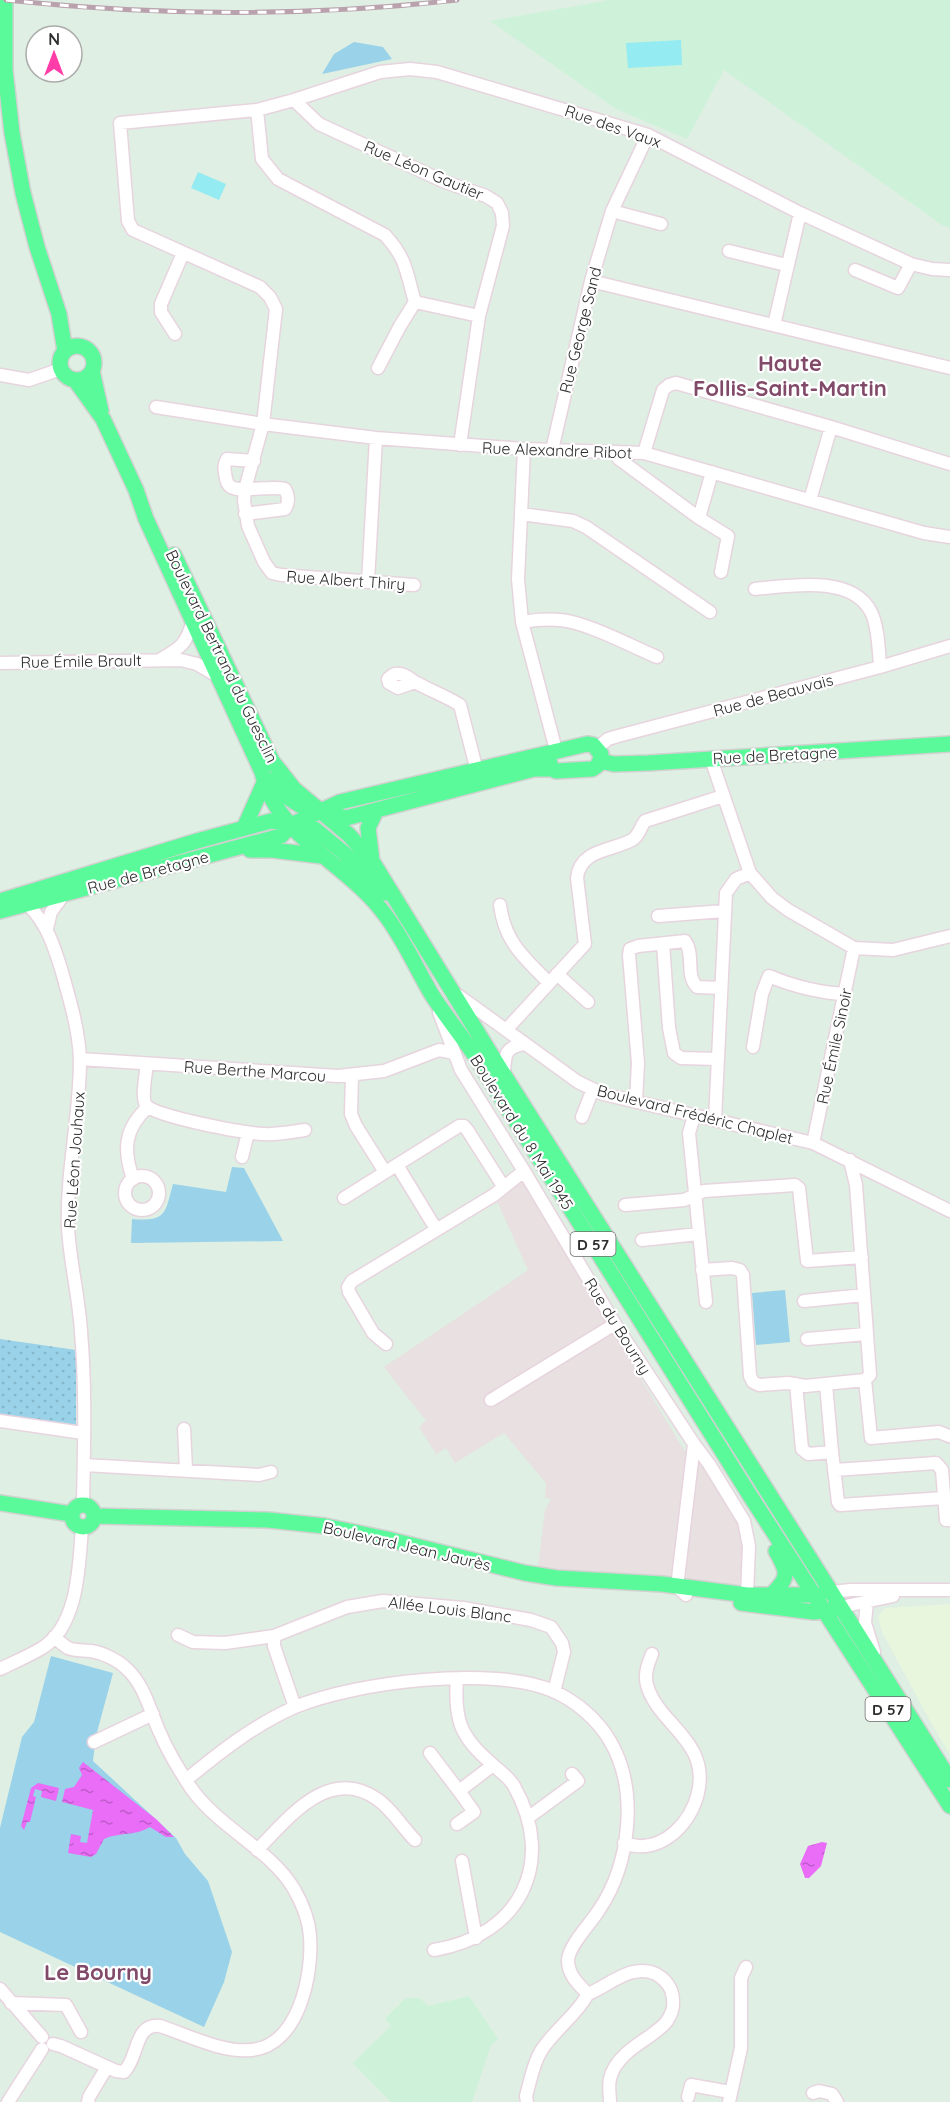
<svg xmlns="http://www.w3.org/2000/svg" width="950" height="2102" viewBox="0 0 950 2102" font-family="Quicksand,sans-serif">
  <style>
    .industrial { fill: #e8e0e1 }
    .education { fill: #cef2d9 }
    .medical { fill: #e7f6dd }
    .grass { fill: url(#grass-dots) }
    .park { fill: #99d2e9 }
    .pitch { fill: #94ebf1 }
    .water { fill: url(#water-ripples) }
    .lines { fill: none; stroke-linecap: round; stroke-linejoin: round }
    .minor-casing { stroke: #e7d4df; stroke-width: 15 }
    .major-casing { stroke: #d1d1d1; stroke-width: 18 }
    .minor { stroke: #fff; stroke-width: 12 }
    .major { stroke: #5afa9a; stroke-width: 15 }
    .rail-casing { stroke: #b9a1ad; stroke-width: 5 }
    .rail { stroke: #fff; stroke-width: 3; stroke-dasharray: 9; stroke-linecap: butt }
    .labels { text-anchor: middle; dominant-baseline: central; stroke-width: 4.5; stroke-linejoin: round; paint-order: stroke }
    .shield { fill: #fff; stroke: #6c6c6c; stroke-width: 1.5 }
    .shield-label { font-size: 15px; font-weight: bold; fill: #2d2d2d }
    .street-label { font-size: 16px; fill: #2d2d2d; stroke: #fff }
    .district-label { font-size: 22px; font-weight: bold; fill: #824a69; stroke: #fff }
  </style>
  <defs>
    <pattern id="grass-dots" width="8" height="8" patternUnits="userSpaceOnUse" patternTransform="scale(1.5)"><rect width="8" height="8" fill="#99d2e9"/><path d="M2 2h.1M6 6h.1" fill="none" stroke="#84b5c8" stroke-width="1.8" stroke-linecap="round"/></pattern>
    <pattern id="water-ripples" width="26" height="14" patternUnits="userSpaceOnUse" patternTransform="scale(1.5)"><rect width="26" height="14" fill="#e96df7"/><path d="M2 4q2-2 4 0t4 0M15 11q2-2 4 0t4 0" fill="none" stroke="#bd5ac8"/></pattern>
  </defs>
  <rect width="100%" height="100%" fill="#dfefe3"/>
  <path class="industrial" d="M 521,1180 L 684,1450 L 708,1471 L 741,1527 L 744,1553 L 742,1581 L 735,1588 L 538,1567 L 545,1510 L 551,1499 L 545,1498 L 546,1483 L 504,1433 L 455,1463 L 446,1448 L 436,1454 L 419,1427 L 426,1421 L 384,1367 L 528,1270 L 496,1199 Z"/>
  <path class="education" d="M 610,0 L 950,0 L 950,228 L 942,225 L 724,70 L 687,139 L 616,109 L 490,21 Z
    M 469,1996 L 498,2039 L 491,2045 L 472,2102 L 391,2102 L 353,2063 L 391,2026 L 385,2019 L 406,1998 L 419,1998 L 429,2006 Z"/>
  <path class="medical" d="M 950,1604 L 950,1755 L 930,1721 L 882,1632 L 878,1617 L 885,1608 Z"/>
  <path class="grass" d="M 0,1339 L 76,1350 L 76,1427 L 0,1415 Z"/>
  <path class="park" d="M 354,42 L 383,47 L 392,59 L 322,74 L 334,54 Z
    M 232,1167 L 244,1168 L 283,1241 L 131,1243 L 132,1219 C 167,1222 165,1213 173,1184 L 226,1192 Z
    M 785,1290 L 790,1342 L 756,1345 L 752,1293 Z
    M 51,1656 L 113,1673 L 96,1736 L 93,1761 L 176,1838 L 185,1854 L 208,1881 L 232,1952 L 224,1982 L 204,2027 L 0,1932 L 0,1828 L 22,1737 L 34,1722 Z"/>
  <path class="pitch" d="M 681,40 L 682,65 L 628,68 L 626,43 Z
    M 198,172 L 226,184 L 219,200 L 191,188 Z"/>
  <path class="water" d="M 83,1762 L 156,1819 L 174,1837 L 166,1837 L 150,1827 C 136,1836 119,1832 104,1839 L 96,1854 L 91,1857 L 68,1853 L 71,1834 L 81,1836 L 80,1842 L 87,1843 L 93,1810 L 62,1802 L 65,1789 L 74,1787 L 82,1775 L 79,1768 Z
    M 38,1783 L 59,1788 L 56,1801 L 41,1797 L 42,1791 L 35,1789 L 33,1796 L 36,1797 L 30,1822 L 27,1822 L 24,1830 L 21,1826 L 31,1788 Z
    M 822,1842 L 827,1843 L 821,1866 L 809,1878 L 805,1878 L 800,1864 L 808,1846 Z"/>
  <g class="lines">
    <defs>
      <path id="minor" d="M 294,100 L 319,124 L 445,182 L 486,196 L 497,203 L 502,213 L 503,226 L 479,316 L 460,445
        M 257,110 L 262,159 L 278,179 L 385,235 C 407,259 406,272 415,302
        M 612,211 L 661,224
        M 729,251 L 786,265
        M 855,270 L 898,288 L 911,264
        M 591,281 L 950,368
        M 415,302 L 479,316
        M 774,325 L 800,213
        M 175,334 L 161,312 L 161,304 L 183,253
        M 378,368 L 400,326 L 415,302
        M 0,375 L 29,380 L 61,369
        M 156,407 L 263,424 L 376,438 L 524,449 L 644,453 L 924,533 L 950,537
        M 524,449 L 518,579 L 522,622 L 556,750
        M 552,450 L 591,281 L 612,211 L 648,135
        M 616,453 L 619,459 L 699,518
        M 644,453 L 663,390 L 669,385 L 676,383 L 831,427 L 950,464
        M 712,472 L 699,518 L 728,536 L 721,572
        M 810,500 L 831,427
        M 245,514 L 285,509 C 289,502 289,497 285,489 C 271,485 241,493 231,487 C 226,484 226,478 225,473 C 224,467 224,465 227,459 L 254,461
        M 521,514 L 573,521 L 586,527 L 710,612
        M 368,582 L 376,438
        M 414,585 L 281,575 L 272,573 L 264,562 L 248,526 L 244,501 L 245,489 L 263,424 L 276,309 L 270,297 L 260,287 L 133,230 L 128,221 L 120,123 L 257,110 L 294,100 L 380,72 L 410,69 L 437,72 L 648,135 L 800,213 L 911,264 L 932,269 L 950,270
        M 755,589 C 788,586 852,574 871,612 C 878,625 879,651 880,667
        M 522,622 C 534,620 547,619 560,620 C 586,622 631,646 657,657
        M 161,659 C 182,647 186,644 193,621
        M 0,663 L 181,660 L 197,664 L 219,677
        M 415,682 L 398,688 L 389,683 L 388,679 C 392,675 394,673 400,674 C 407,675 411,680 417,683 C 431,691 446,696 460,705 L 477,771
        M 597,748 L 608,739 L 618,736 L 880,667 L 950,646
        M 711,759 L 750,873 L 772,898 L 788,910 L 854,948 L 893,950 L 950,936
        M 27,904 C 47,923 54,946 62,972 C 70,1001 79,1030 80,1060 C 80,1116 66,1172 68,1228 C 70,1263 79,1297 81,1332 C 86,1389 84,1447 83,1504
        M 500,905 C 505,943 524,957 549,983
        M 658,916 L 724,911
        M 47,928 L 51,912 L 65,893
        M 663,944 L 669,1028 L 674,1053 L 681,1058 L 718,1059
        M 557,974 L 588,1002
        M 455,993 L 578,1082 L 603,1094 L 813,1143 L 950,1211
        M 439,1012 L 461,1070 L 524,1171 L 615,1324 L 694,1444 L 709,1464 L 744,1521 L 749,1546 L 747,1595
        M 506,1030 L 585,944 L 577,878 C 580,849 612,851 632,840 C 640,835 640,827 645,821 L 723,796
        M 753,1047 L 762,994 L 769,976 C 792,986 821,993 845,994
        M 80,1059 L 338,1076 L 384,1071 L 439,1050 L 454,1053
        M 147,1064 C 146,1073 141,1098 146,1105 C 155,1117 245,1133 263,1134 C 277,1135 291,1132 305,1130
        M 504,1072 C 505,1055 505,1047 524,1044
        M 352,1075 L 351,1114 L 356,1126 L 385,1172
        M 636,1102 L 638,1063 L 629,955 L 630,949 L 638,946 L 685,941 C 695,955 685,975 697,987 L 721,988
        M 694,1116 L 689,1133 L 706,1302
        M 582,1117 L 593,1089
        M 715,1120 L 726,893 L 736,879 L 750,873
        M 813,1143 L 854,948
        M 242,1157 L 248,1133
        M 850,1160 L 856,1185 L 870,1375 L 865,1380
        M 397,1165 L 436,1229
        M125 1193a17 17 0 1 1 34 0a17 17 0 1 1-34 0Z
        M 133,1179 C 123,1150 124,1129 148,1107
        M 344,1198 L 459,1126 L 464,1126 L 468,1131 L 503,1186
        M 625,1205 L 684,1200 L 704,1191 L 795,1185 L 799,1188 L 807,1261 L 862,1257
        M 642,1240 L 698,1234
        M 702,1270 L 732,1268 L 740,1270 L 743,1275 L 750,1376 L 753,1382 L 759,1385 L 788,1383 L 805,1386 L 865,1380
        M 804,1301 L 864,1295
        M 807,1339 L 866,1334
        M 386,1344 L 373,1333 L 349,1292 L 348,1287 L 352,1281 L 494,1195 L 524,1171
        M 865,1380 L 871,1438 L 939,1432 L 949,1436
        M 796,1384 L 802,1449 L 808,1454 L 832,1452 L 826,1384
        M 491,1400 L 615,1324
        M 0,1421 L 83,1433
        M 184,1429 L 186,1469
        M 832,1452 L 838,1502 L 840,1505 L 944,1498
        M 84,1465 L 259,1475 L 271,1472
        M 835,1470 L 936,1463 L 942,1470 L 946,1520 L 950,1520
        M 831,1592 L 851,1590 L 950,1590
        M 686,1595 L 677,1587 L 694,1444
        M 867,1601 L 865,1623 L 874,1652
        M 841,1607 L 893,1596
        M 178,1635 L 193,1642 L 225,1643 L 274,1636 L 347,1607 L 383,1601 L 463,1608 L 531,1620 L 551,1627 L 562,1643 L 564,1652 L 554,1692
        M 274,1636 L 274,1646 L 295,1707
        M 0,1669 C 14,1662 29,1656 42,1648 C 79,1625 79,1564 82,1527
        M 94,1742 L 153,1714
        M 430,1753 L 459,1791 L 493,1765
        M 186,1780 C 220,1752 254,1725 295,1707 C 354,1682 494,1665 553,1691 C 576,1701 598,1720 610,1741 C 639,1790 630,1864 599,1910 C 591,1923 569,1945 568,1960 C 568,1975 578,1984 588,1994
        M 529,1817 L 578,1781 L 572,1774
        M 457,1824 L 474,1812 L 459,1791
        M 624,1843 C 643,1850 660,1845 675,1832 C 687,1821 694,1809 698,1793 C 710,1740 658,1725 647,1685 C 644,1674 648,1664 652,1654
        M 257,1850 C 288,1819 328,1765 377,1799 C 392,1809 402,1827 415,1840
        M 462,1861 L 476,1938
        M 434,1950 C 520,1936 557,1862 514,1786 C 509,1777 498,1770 491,1763 C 460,1737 454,1719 457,1679
        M 0,1989 L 42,2037
        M 588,1994 C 610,1985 631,1963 656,1974 C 663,1978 668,1983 671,1990 C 675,2002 674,2011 667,2021 C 663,2027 656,2031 650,2036 C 635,2046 614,2059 610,2079 C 608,2086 610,2095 610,2102
        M 11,2003 L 66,2005 L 81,2032
        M 53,2044 L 61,2046 L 116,2071 L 124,2072 C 139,2057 134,2023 160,2026 C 187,2035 223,2053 251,2050 C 299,2046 313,1974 310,1936 C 309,1921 302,1903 294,1889 C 271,1850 217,1826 191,1788 C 179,1770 168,1752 160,1733 C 150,1711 145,1686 127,1669 C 118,1660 103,1653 91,1651 C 83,1650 75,1651 68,1648 C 63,1645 59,1641 54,1637
        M 813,2093 L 819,2091 L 832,2094 L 837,2102
        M 688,2097 L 691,2085 L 730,2092
        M 8,2102 L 42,2049
        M 88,2102 L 89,2097 L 107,2067
        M 527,2102 L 526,2096 C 530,2082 533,2064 541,2051 C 554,2030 576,2016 588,1994
        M 729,2102 L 741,2048 L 741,1978 L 746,1967"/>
      <path id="major" d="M 5,0 L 5,70 L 12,133 L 23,193 L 37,247 L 59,314 L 65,351
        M60 363a17 17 0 1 1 34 0a17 17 0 1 1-34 0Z
        M 92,371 L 101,411
        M 75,380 L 103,419 L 136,490 L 146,519 L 262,772 C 276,837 346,863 383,912 C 403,937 416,968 432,995 C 446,1017 463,1037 477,1059 L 749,1494 L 950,1806
        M 174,555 L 272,761 L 294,789 L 349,835 L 372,861 L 492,1056 L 950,1780
        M 587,744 L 593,745 L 601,754 C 600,762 599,766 592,769 L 556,771 L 552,769 L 548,758 L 553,752 Z
        M 600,761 L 614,764 L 648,763 L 950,744
        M 267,779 L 277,791 L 301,806 L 346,818 L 534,769 L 552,769
        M 244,828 L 264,783
        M 250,850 L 272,850 L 322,856
        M 372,861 L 368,828 L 376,811
        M 0,901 L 197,841 L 271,821 L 311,826 L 345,854 L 386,893
        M 0,911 L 277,837 L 281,836 L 291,825 L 340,802 L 553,752
        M 0,1503 L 71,1514
        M72 1516a11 11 0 1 1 22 0a11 11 0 1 1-22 0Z
        M 94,1516 L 268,1520 L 325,1526 L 387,1539 L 525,1573 L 557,1578 L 662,1584 L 747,1595 L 820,1595
        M 771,1595 C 790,1577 788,1572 776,1551
        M 741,1603 L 814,1612 L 833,1610"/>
    </defs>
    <use href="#minor" class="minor-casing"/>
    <use href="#major" class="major-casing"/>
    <use href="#minor" class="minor"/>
    <use href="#major" class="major"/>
    <defs>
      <path id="rail" d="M 6,0 C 156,16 307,17 457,0"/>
    </defs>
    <use href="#rail" class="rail-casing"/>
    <use href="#rail" class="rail"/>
  </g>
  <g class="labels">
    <g class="shield">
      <rect x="570.5" y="1232" width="45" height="24" rx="4.5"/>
      <rect x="865.5" y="1697" width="45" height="24" rx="4.5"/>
    </g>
    <g class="shield-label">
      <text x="593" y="1244">D 57</text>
      <text x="888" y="1709">D 57</text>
    </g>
    <g class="street-label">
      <text transform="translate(613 126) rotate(19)">Rue des Vaux</text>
      <text transform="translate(424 170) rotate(23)">Rue Léon Gautier</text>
      <text transform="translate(580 330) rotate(-76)">Rue George Sand</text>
      <text transform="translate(557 450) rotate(2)">Rue Alexandre Ribot</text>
      <text transform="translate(346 580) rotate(4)">Rue Albert Thiry</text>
      <text transform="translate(222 656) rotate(64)">Boulevard Bertrand du Guesclin</text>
      <text transform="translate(81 661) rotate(-1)">Rue Émile Brault</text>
      <text transform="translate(773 695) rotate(-15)">Rue de Beauvais</text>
      <text transform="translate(775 755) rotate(-3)">Rue de Bretagne</text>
      <text transform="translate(148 872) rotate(-15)">Rue de Bretagne</text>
      <text transform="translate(834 1046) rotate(-78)">Rue Émile Sinoir</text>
      <text transform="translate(255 1071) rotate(4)">Rue Berthe Marcou</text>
      <text transform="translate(695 1114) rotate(14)">Boulevard Frédéric Chaplet</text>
      <text transform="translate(522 1132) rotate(58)">Boulevard du 8 Mai 1945</text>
      <text transform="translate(74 1160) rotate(-86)">Rue Léon Jouhaux</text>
      <text transform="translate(618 1326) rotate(58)">Rue du Bourny</text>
      <text transform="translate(407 1546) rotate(13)">Boulevard Jean Jaurès</text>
      <text transform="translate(450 1609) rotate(7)">Allée Louis Blanc</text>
    </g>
    <g class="district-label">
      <text x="790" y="363">Haute<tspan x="790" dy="25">Follis-Saint-Martin</tspan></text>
      <text x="98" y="1972">Le Bourny</text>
    </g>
  </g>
  <g transform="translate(54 54)"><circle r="28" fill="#ffffff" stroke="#ababab" stroke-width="1.5"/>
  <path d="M0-4.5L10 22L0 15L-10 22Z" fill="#ff3da8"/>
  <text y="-9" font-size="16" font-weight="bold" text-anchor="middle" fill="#2d2d2d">N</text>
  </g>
</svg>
